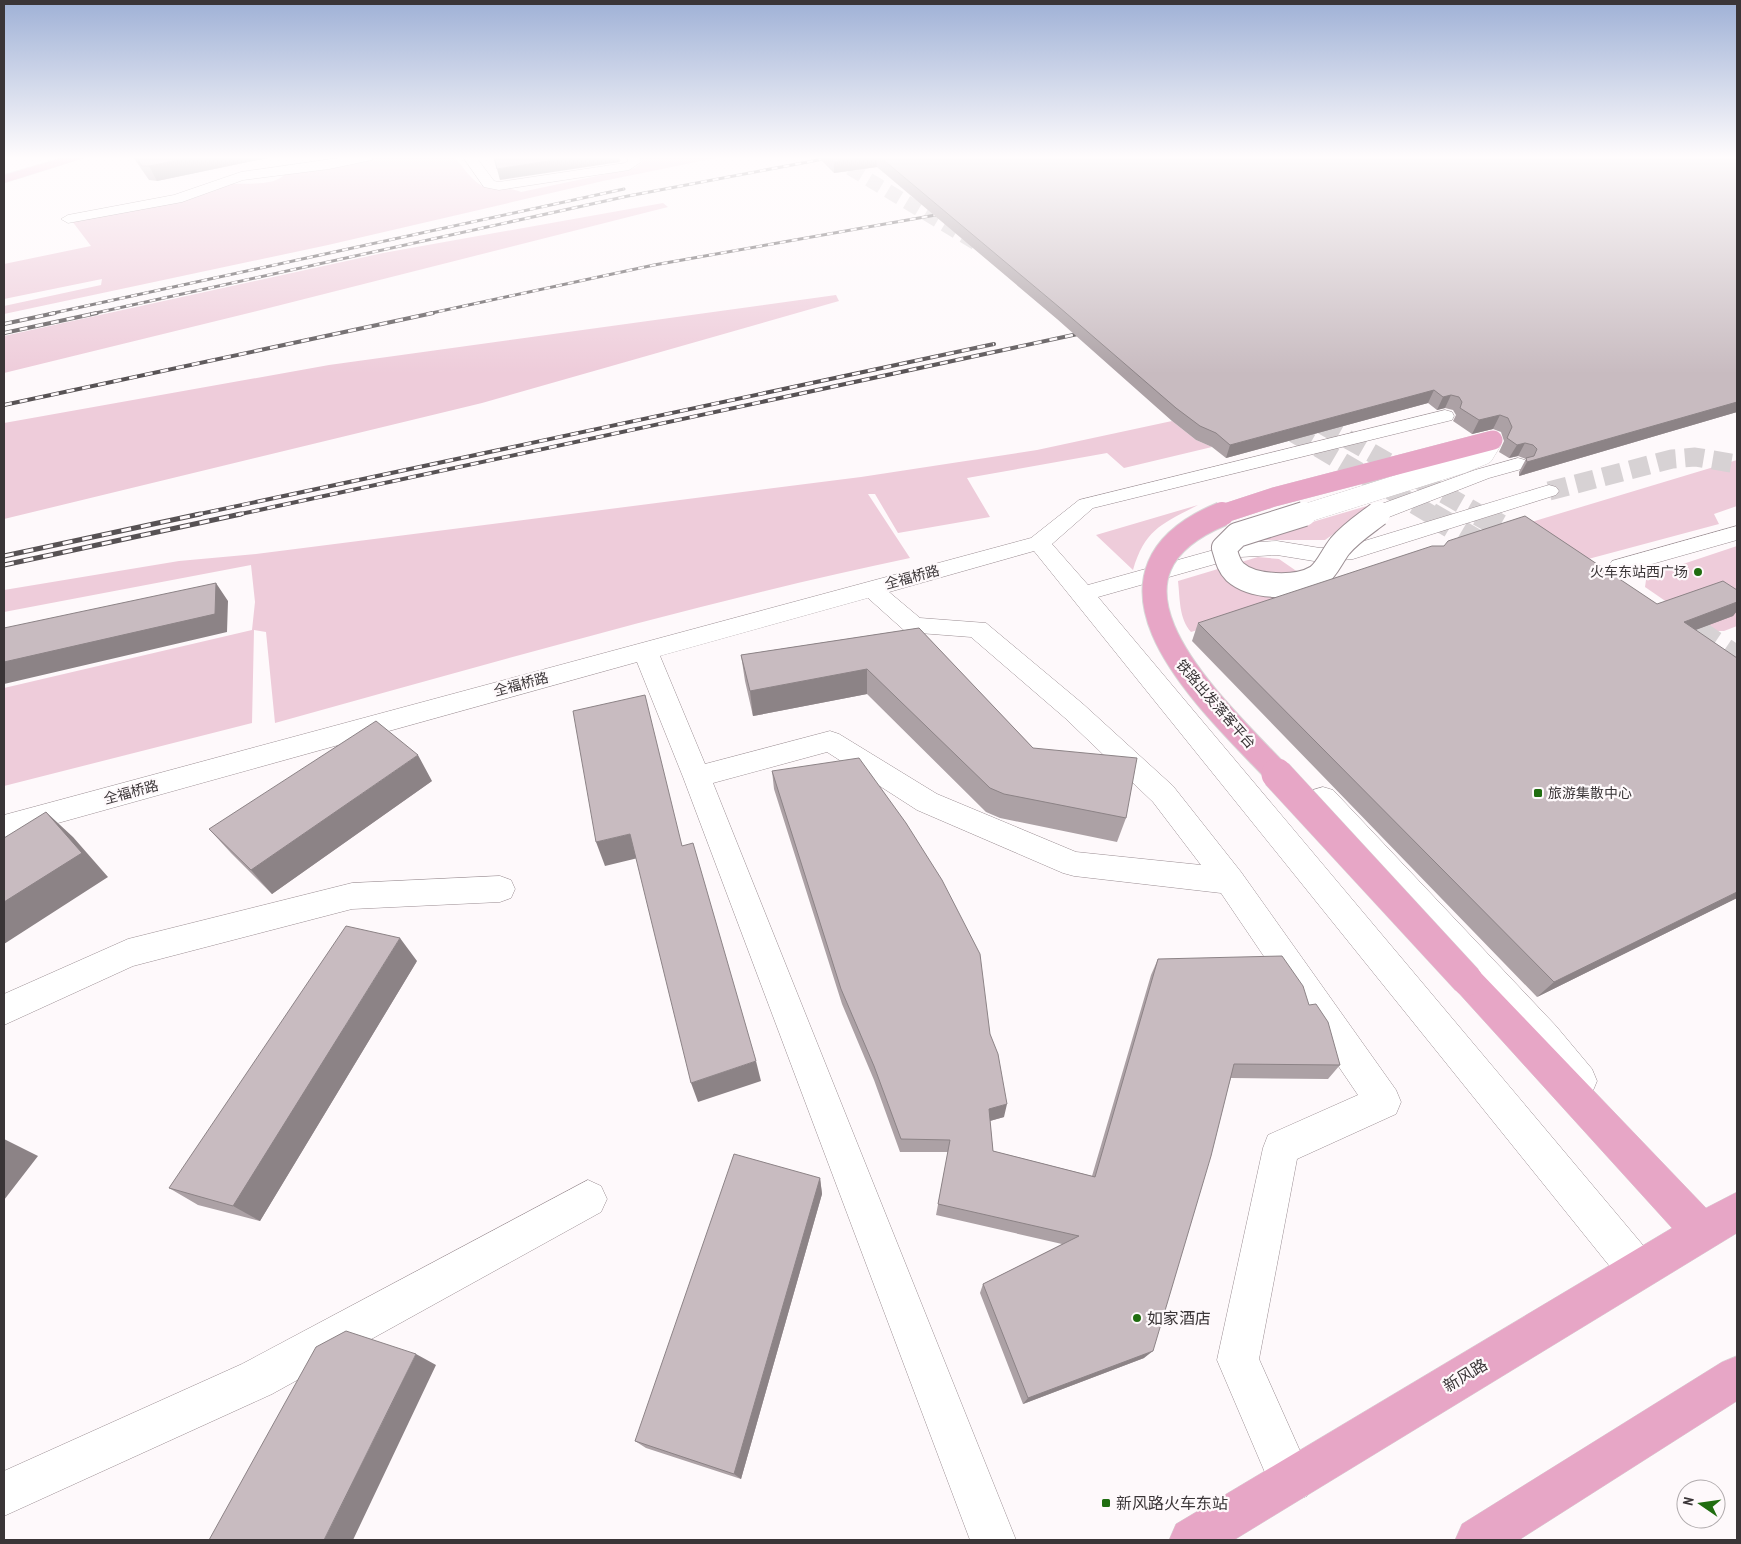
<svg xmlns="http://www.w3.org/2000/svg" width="1741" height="1544" viewBox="0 0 1741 1544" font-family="'PT Sans Narrow','Noto Sans SC',sans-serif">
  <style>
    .green { fill: #eeccda }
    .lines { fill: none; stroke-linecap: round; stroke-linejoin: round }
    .minor-tunnel-far1 { stroke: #d7d2d4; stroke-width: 19; stroke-dasharray: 19 9; stroke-linecap: butt }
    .minor-tunnel { stroke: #d7d2d4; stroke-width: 24; stroke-dasharray: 24 12; stroke-linecap: butt }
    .major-tunnel-far2 { stroke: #d7d2d4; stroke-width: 14; stroke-dasharray: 14 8; stroke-linecap: butt }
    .major-tunnel-far1 { stroke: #d7d2d4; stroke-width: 19; stroke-dasharray: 19 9; stroke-linecap: butt }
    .major-tunnel { stroke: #d7d2d4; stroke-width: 24; stroke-dasharray: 24 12; stroke-linecap: butt }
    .minor-casing { stroke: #9b8e93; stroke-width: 1 }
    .major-casing { stroke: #d8d7d7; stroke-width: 1 }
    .minor { fill: #fff; fill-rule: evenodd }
    .major { fill: #e7a6c6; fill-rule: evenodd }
    .rail-far2-casing { stroke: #575254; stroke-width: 3 }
    .rail-far1-casing { stroke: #575254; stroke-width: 4 }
    .rail-casing { stroke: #575254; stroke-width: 5 }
    .rail-far2 { stroke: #fef9fb; stroke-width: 2; stroke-dasharray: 6; stroke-linecap: butt }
    .rail-far1 { stroke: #fef9fb; stroke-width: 2.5; stroke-dasharray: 8; stroke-linecap: butt }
    .rail { stroke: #fef9fb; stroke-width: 3; stroke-dasharray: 10; stroke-linecap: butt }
    .minor-bridge-far1-casing { stroke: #9b8e93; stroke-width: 19; stroke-linecap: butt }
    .minor-bridge-casing { stroke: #9b8e93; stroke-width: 26; stroke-linecap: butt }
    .major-bridge-far2-casing { stroke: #d8d7d7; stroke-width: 19; stroke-linecap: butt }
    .major-bridge-far1-casing { stroke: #d8d7d7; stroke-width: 26; stroke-linecap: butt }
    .major-bridge-casing { stroke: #d8d7d7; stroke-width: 32; stroke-linecap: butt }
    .minor-bridge-far1 { stroke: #fff; stroke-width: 19 }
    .minor-bridge { stroke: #fff; stroke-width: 24 }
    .major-bridge-far2 { stroke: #e7a6c6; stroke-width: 19 }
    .major-bridge-far1 { stroke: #e7a6c6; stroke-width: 24 }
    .major-bridge { stroke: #e7a6c6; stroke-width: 31 }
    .wall { fill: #aca1a5 }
    .shaded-wall { fill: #8c8386 }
    .building { fill: #c8bbc0; stroke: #8c8386 }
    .poi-dot { fill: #206d10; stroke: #fef9fb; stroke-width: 2 }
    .labels { text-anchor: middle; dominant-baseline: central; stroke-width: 4.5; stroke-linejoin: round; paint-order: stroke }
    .poi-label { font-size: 14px; fill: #3a3537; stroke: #fef9fb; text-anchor: end }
    .street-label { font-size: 14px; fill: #3a3537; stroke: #fef9fb }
    .near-poi-label { font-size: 16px; fill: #3a3537; stroke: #fef9fb; text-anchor: start }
    .near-street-label { font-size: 16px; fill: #3a3537; stroke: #fef9fb }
  </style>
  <rect width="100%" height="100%" fill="#fef9fb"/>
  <path class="green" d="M 375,157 L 455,157 C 462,166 470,178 479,184 C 490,192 508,186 521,192 L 635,168 L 642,162 L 640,157 L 721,157 L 603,181 L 328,245 L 4,314 L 4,306 L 101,285 L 102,279 L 4,299 L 4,264 L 91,246 L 72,221 L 232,182 L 234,184 C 248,183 275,186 285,174 Z
    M 663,203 L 668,207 L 257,311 L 4,373 L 4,336 L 383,253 Z
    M 836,295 L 839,301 L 482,403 L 4,519 L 4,423 L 329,365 Z
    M 1172,421 L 1196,440 L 1212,447 L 1124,468 L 1107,453 L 967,478 L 990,517 L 898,533 L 875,494 L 868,494 L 910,558 C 696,603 486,665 275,723 L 266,632 L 254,630 L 252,723 L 4,786 L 4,688 L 252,630 L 255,602 L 251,565 L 4,612 L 4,590 L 179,561 L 256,554 L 861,477 L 1037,450 Z
    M 1737,460 L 1737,506 L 1714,514 L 1719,524 L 1577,562 L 1518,526 Z
    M 1377,503 L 1325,540 L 1251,540 Z
    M 1198,505 C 1162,524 1145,529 1133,570 L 1096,535 Z
    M 1737,546 L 1737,626 L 1724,631 L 1709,631 L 1645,587 L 1646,580 L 1653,574 Z
    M 1258,557 L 1279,559 L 1324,590 L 1191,632 C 1179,619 1180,599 1178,581 Z"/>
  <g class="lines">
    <path class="minor-tunnel-far1" d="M 1549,491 L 1672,459 L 1695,457 L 1737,464"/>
    <path class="minor-tunnel" d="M 1662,615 L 1688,625 L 1737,658"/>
    <path class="major-tunnel-far2" d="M 831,157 L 982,247"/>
    <path class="major-tunnel-far1" d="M 1298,411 L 1481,515
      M 1270,419 L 1432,515"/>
    <path class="major-tunnel" d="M 1430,514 L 1498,554
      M 1479,514 L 1530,543"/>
    <defs>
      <path id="minor" d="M 346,157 L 373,157 L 372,160 L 329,169 L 243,180 L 182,202 L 68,223 L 61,219 L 68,215 L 174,195 L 241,172 Z
        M 463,157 L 476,157 L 494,181 L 499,182 L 625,163 L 628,161 L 627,157 L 640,157 L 641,162 L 629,170 L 499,190 L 484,187 Z
        M 1445,410 L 1452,412 L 1454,416 L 1452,420 L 1093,508 L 1052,544 L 1088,585 L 1239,543 L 1277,541 L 1320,548 L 1351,545 L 1542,487 L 1549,485 L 1556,487 L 1559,491 L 1556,495 L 1353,559 L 1320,562 L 1277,555 L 1240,557 L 1098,597 L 1652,1256 L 1658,1270 L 1652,1284 L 1638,1290 L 1624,1284 L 1034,551 L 889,592 L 920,618 L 986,623 L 1083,704 L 1173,786 L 1241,872 L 1396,1090 L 1401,1102 L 1396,1114 L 1297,1159 L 1259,1359 L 1313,1480 L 1307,1496 L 1291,1502 L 1275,1496 L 1217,1360 L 1263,1148 L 1268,1135 L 1358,1095 L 1221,893 L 1074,876 L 1063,873 L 917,810 L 827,752 L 713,783 L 1016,1540 L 970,1540 L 683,777 L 637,662 L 4,838 L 4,815 L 1031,538 L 1079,500 ZM 868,598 L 906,632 L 971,637 L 1065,718 L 1153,802 L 1201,865 L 1076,852 L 937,794 L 839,734 L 830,731 L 705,764 L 660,656 Z
        M 1518,458 L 1525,460 L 1528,464 L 1525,468 L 1489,478 L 1389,517 L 1381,518 L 1373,517 L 1370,512 L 1373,507 L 1475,470 Z
        M 1737,526 L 1737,540 L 1620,573 L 1612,571 L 1609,566 L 1612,561 Z
        M 1323,787 L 1333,790 L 1556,1026 L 1592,1069 L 1597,1081 L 1592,1093 L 1580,1098 L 1568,1093 L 1532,1048 L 1313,806 L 1309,798 L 1313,790 Z
        M 500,876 L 511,880 L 515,889 L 511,898 L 500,902 L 352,909 L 133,966 L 4,1025 L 4,994 L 128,939 L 352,883 Z
        M 588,1180 L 601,1186 L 607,1199 L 601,1212 L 272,1394 L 4,1516 L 4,1471 L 242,1364 Z"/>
      <path id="major" d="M 65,157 L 87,157 L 4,183 L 4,175 Z
        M 1467,965 L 1478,970 L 1706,1208 L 1737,1192 L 1737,1233 L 1234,1540 L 1169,1540 L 1176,1524 L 1672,1228 L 1456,990 L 1451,980 L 1456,970 Z
        M 1737,1356 L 1737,1401 L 1519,1540 L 1455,1540 L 1462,1524 L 1722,1362 Z"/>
    </defs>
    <use href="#minor" class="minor-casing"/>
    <use href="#major" class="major-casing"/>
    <use href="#minor" class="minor"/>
    <use href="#major" class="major"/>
    <defs>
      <path id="rail-far2" d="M 49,314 L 624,189
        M 91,314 L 628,196 L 834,157
        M 427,314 L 654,265 L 947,213"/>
      <path id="rail-far1" d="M 4,324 L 55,313
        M 4,333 L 97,313
        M 4,405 L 433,313
        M 195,515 L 994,344
        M 236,515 L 1087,332"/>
      <path id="rail" d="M 4,556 L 200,514
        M 4,565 L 241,514"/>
    </defs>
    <use href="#rail-far2" class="rail-far2-casing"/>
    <use href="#rail-far1" class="rail-far1-casing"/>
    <use href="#rail" class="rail-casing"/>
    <use href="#rail-far2" class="rail-far2"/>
    <use href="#rail-far1" class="rail-far1"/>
    <use href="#rail" class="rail"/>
    <defs>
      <path id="minor-bridge-far1" d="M 1300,515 L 1462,464 L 1484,455 L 1493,440
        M 1377,515 L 1381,512"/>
      <path id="minor-bridge" d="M 1304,514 L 1237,535 L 1224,548 C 1227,557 1228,565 1235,572 C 1253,588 1297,589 1317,577 C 1327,570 1332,556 1340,546 C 1351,533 1365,524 1378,514"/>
      <path id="major-bridge-far2" d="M 1219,515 L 1274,497 L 1493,440"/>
      <path id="major-bridge-far1" d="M 1222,514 C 1069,577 1215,707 1279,775"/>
      <path id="major-bridge" d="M 1277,774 L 1467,980"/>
    </defs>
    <use href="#minor-bridge-far1" class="minor-bridge-far1-casing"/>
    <use href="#minor-bridge" class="minor-bridge-casing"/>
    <use href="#major-bridge-far2" class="major-bridge-far2-casing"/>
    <use href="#major-bridge-far1" class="major-bridge-far1-casing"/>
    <use href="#major-bridge" class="major-bridge-casing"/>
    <use href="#minor-bridge-far1" class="minor-bridge-far1"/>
    <use href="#minor-bridge" class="minor-bridge"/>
    <use href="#major-bridge-far2" class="major-bridge-far2"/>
    <use href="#major-bridge-far1" class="major-bridge-far1"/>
    <use href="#major-bridge" class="major-bridge"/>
  </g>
  <path class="wall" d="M 133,157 L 272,157 L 157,181 L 149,180 Z
    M 818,157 L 1737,157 L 1737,412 L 1519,476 L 1519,472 L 1526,459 L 1518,456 L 1509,458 L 1499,452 L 1504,441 L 1501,432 L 1493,429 L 1472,434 L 1453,421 L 1456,415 L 1453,410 L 1445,408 L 1437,410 L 1428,403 L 1226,458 L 1212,447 L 1196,440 L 1172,421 L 1057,319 L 877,167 L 834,173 Z
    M 1737,590 L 1737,611 L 1733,616 L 1695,630 L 1737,898 L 1537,997 L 1192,641 L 1198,623 L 1657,604 Z
    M 919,628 L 1033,748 L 1126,818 L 1117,842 L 1000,818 L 986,812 L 867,694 L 753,716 L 745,681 L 741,655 Z
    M 772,771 L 990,1034 L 1004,1117 L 990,1121 L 993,1151 L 1092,1176 L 1151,975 L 1158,959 L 1309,1005 L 1340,1065 L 1328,1079 L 1231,1078 L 1144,1358 L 1023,1404 L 980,1293 L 983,1284 L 1062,1244 L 936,1215 L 948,1152 L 900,1152 L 874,1080 L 842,1004 L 774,789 Z
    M 432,781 L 272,894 L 231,853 L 209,829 Z
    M 417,961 L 260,1221 L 198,1205 L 169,1188 Z
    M 820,1178 L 822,1194 L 741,1479 L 646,1448 L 635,1441 Z"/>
  <path class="shaded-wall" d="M 193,157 L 272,157 L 157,181 L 149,166 Z
    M 574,157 L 619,157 L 620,162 L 500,180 L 497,169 Z
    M 866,157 L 877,157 L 877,167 L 834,173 L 834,162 Z
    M 1434,390 L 1428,403 L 1226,458 L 1230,445 Z
    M 1451,395 L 1445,408 L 1437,410 L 1443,397 Z
    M 1737,402 L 1737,412 L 1519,476 L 1527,462 Z
    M 1500,415 L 1493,429 L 1472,434 L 1479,420 Z
    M 1525,443 L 1518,456 L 1509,458 L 1517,445 Z
    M 216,583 L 228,601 L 227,632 L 4,684 L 4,662 Z
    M 1737,602 L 1737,611 L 1733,616 L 1669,640 L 1684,622 Z
    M 867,669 L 867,694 L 753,716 L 750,691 Z
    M 418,755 L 432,781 L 272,894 L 251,870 Z
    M 46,812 L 73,837 L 108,877 L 4,944 L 4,902 Z
    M 630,834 L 638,858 L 605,866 L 596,842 Z
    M 1737,892 L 1737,898 L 1537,997 L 1554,982 Z
    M 400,938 L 417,961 L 260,1221 L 233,1206 Z
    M 756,1061 L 761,1081 L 698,1102 L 691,1083 Z
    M 1007,1104 L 1004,1117 L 986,1122 L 989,1109 Z
    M 4,1139 L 38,1156 L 4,1200 Z
    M 820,1178 L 822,1194 L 741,1479 L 734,1474 Z
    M 1153,1351 L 1144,1358 L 1023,1404 L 1028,1398 Z
    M 416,1354 L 436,1365 L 353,1540 L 324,1540 Z"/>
  <path class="building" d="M 136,157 L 193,157 L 149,166 L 142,166 Z
    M 494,157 L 574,157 L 497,169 Z
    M 829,157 L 866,157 L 834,162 Z
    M 880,157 L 1737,157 L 1737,402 L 1527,462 L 1526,458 L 1534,456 L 1537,449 L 1533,445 L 1525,443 L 1517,445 L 1507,438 L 1512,427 L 1508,418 L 1500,415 L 1479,420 L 1460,408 L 1462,402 L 1459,397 L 1451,395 L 1443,397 L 1434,390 L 1230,445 L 1216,433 L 1200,426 L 1176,408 L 1059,307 Z
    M 1525,516 L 1657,604 L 1723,581 L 1737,590 L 1737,602 L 1684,622 L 1737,658 L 1737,892 L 1554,982 L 1198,623 L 1432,546 L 1444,546 L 1448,541 Z
    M 216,583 L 215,614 L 4,662 L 4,628 Z
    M 919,628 L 1033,748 L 1137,758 L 1126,818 L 1004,794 L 990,788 L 867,669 L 750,691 L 741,655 Z
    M 645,695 L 682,846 L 693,843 L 756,1061 L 691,1083 L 630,834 L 596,842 L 573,711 Z
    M 376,721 L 418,755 L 251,870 L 209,829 Z
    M 859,758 L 906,823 L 942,880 L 980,954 L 990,1034 L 998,1054 L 1007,1104 L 989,1109 L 993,1151 L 1095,1177 L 1158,959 L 1282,956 L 1303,986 L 1309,1005 L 1316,1004 L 1328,1022 L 1340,1065 L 1234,1064 L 1211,1156 L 1153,1351 L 1028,1398 L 983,1284 L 1079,1236 L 938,1204 L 950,1140 L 901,1139 L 874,1066 L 841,989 L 772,771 Z
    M 46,812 L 82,853 L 4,902 L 4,838 Z
    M 346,926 L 400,938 L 233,1206 L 169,1188 Z
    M 734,1154 L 820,1178 L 734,1474 L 635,1441 Z
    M 346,1331 L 416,1354 L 324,1540 L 209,1540 L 316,1347 Z"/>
  <linearGradient id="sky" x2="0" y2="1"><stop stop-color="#9fb1d6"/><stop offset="0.42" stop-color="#fffcfd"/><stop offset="1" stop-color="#fffcfd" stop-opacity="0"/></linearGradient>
  <rect width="1741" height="374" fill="url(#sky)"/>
  <g class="poi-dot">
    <circle cx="1698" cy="572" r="5"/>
    <rect x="1533" y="788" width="10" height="10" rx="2.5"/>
    <circle cx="1137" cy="1318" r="5"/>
    <rect x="1101" y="1498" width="10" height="10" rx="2.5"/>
  </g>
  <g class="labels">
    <g class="poi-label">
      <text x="1688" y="572">火车东站西广场</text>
      <text x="1548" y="793" text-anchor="start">旅游集散中心</text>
    </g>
    <g class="street-label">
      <text transform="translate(912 577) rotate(-15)">全福桥路</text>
      <text transform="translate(521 684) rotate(-15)">全福桥路</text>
      <text transform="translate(1216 704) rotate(49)">铁路出发落客平台</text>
      <text transform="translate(131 792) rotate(-15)">全福桥路</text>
    </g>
    <g class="near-poi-label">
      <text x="1147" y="1318">如家酒店</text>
      <text x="1116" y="1503">新风路火车东站</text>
    </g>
    <g class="near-street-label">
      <text transform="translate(1465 1375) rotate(-31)">新风路</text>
    </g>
  </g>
  <rect width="1741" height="1544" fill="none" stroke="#3a3537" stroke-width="10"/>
  <g transform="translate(1701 1504) rotate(283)"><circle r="24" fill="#fef9fb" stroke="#b0abad"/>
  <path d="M0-4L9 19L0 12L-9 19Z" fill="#206d10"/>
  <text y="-8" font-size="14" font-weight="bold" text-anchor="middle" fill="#3a3537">N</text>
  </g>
</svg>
